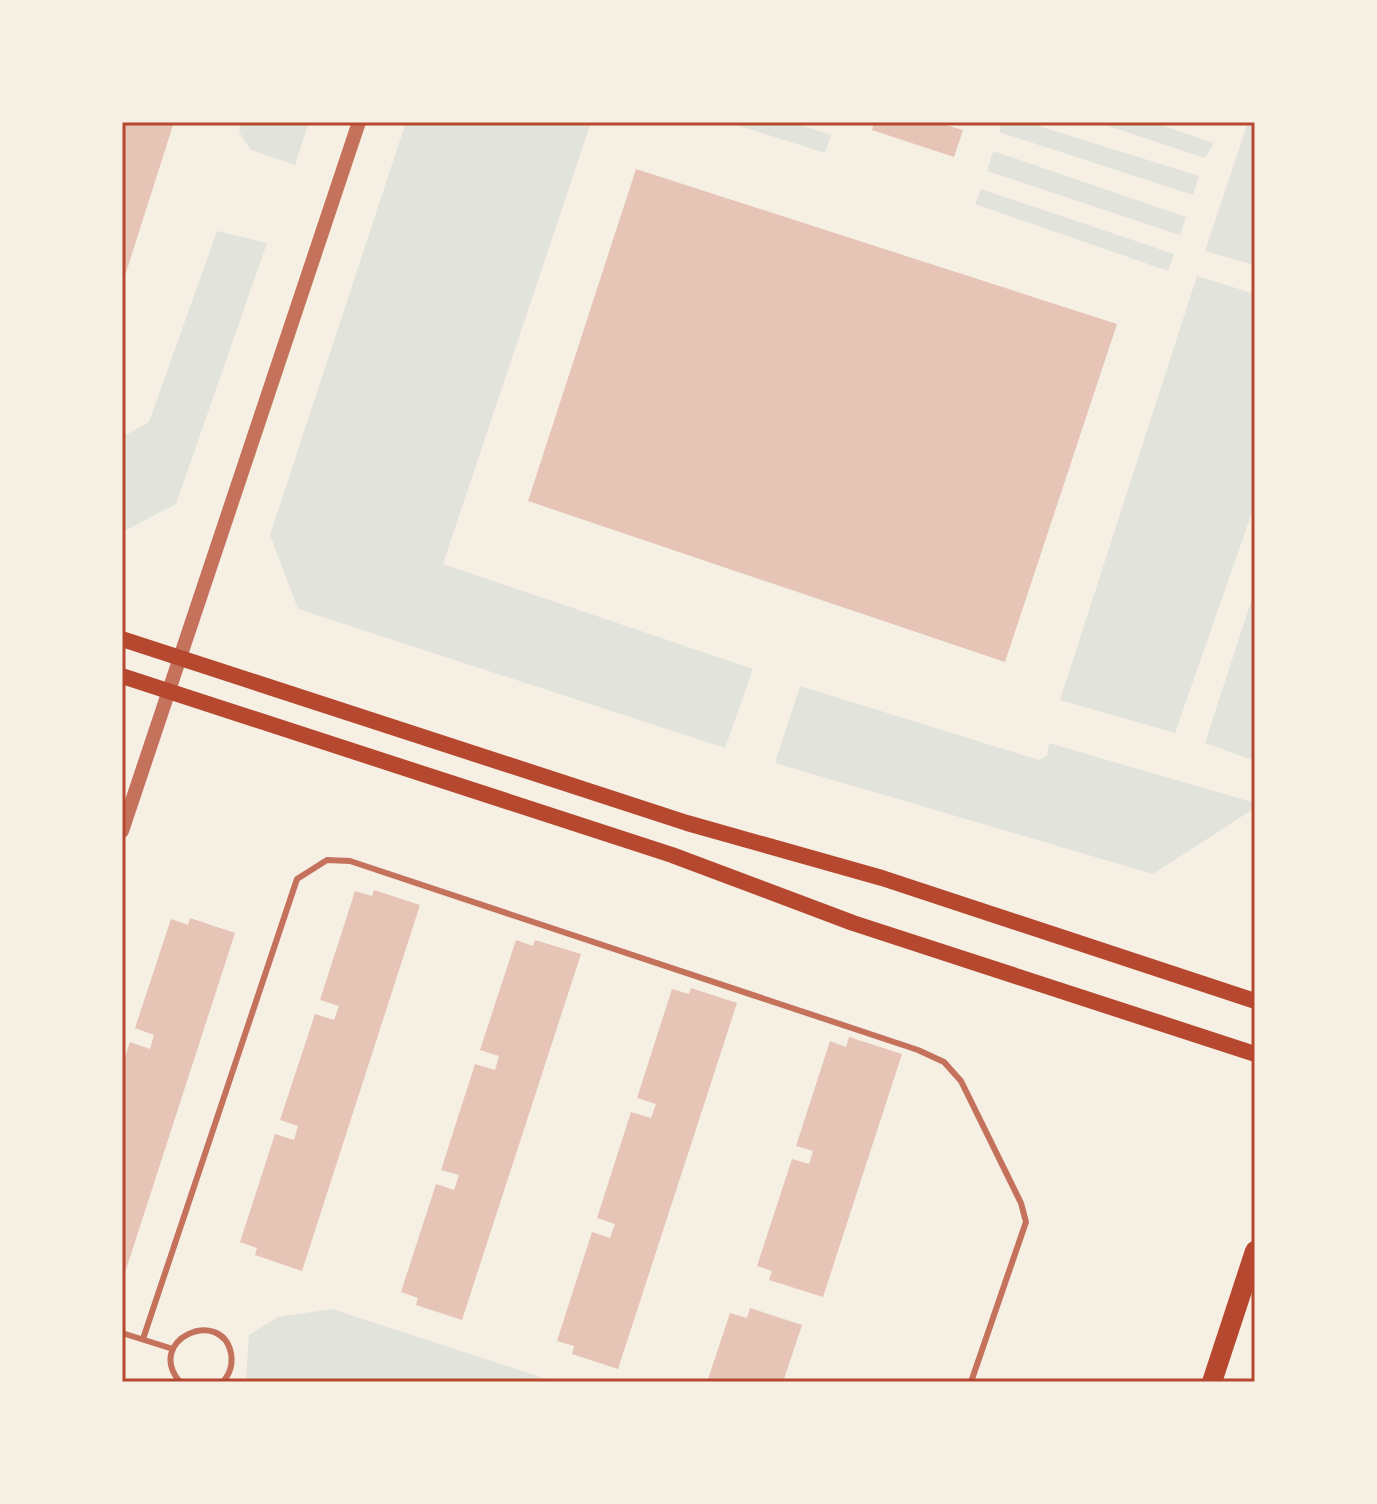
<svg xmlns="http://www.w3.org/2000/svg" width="1377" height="1504" viewBox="0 0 1377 1504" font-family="Ubuntu,sans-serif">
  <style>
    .green { fill: #e2e4dc }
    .building { fill: #e6c5b7 }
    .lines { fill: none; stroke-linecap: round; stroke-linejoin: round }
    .service { stroke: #c5725c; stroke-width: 6 }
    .tertiary { stroke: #c5725c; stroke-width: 14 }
    .secondary { stroke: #b5482f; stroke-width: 16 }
    .primary { stroke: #b5482f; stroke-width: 20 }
    .neatline { fill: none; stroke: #b5482f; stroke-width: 3 }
  </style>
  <rect width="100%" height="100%" fill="#f6efe4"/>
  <path class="green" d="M 242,122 L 309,122 L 295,165 L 251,150 L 239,132 Z
    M 406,122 L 591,122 L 443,564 L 753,669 L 725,748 L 298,609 L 270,535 Z
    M 727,122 L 791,122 L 831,135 L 825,153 Z
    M 1002,122 L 1026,122 L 1199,176 L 1193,195 L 999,132 Z
    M 1096,122 L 1152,122 L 1214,143 L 1205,158 Z
    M 1248,122 L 1255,122 L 1255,265 L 1205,251 Z
    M 993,151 L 1186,217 L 1180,235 L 987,171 Z
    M 981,189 L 1174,254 L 1168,271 L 975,204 Z
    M 217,231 L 267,243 L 176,504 L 122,532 L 122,437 L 149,422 Z
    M 1197,276 L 1255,294 L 1255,504 L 1175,733 L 1060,700 Z
    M 1255,589 L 1255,761 L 1205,743 Z
    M 800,686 L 1039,760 L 1047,756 L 1049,743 L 1255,803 L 1255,808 L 1153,874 L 775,763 Z
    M 332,1309 L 556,1382 L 246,1382 L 249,1335 L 278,1317 Z"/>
  <path class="building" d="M 122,122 L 174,122 L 123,282 L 122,282 Z
    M 874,122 L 935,122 L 963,130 L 954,157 L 872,130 Z
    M 636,169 L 1117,324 L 1005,662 L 528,501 Z
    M 374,890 L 420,905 L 302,1271 L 255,1255 L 257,1248 L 240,1242 L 275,1134 L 294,1140 L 298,1126 L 280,1120 L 315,1014 L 334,1020 L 339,1006 L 320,1000 L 355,891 L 372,896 Z
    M 190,918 L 235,933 L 122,1282 L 122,1066 L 130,1042 L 150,1049 L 154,1035 L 135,1028 L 171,919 L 188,925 Z
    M 516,940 L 533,946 L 535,940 L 581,954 L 462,1320 L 416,1305 L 418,1298 L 401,1292 L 436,1184 L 454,1190 L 459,1175 L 441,1170 L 475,1064 L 495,1070 L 499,1056 L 480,1050 Z
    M 691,988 L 737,1003 L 618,1369 L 572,1354 L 574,1346 L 557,1341 L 592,1232 L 610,1238 L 615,1224 L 597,1218 L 631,1112 L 651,1118 L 656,1104 L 637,1098 L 672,989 L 689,994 Z
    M 849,1037 L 902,1054 L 823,1297 L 769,1280 L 772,1271 L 757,1266 L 792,1159 L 809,1164 L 813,1151 L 796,1146 L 830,1041 L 846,1047 Z
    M 750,1308 L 802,1325 L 783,1382 L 707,1382 L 730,1313 L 747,1318 Z"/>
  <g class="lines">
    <path class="service" d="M 122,1333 L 173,1349
      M 143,1339 L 297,879 L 327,860 L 350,861 L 918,1050 L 944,1062 L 961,1081 L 1021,1203 L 1026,1222 L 971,1382
      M 180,1382 C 144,1340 221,1306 231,1353 C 233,1365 230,1373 223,1382"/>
    <path class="tertiary" d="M 122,831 L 359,122"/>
    <path class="secondary" d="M 122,639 L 687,823 L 882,878 L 1255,1001
      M 122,676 L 672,855 L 853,923 L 1255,1054"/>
    <path class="primary" d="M 1212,1382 L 1255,1251"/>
  </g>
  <rect width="1377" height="1504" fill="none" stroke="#f6efe4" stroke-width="248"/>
  <rect x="124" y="124" width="1129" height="1256" class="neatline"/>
</svg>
